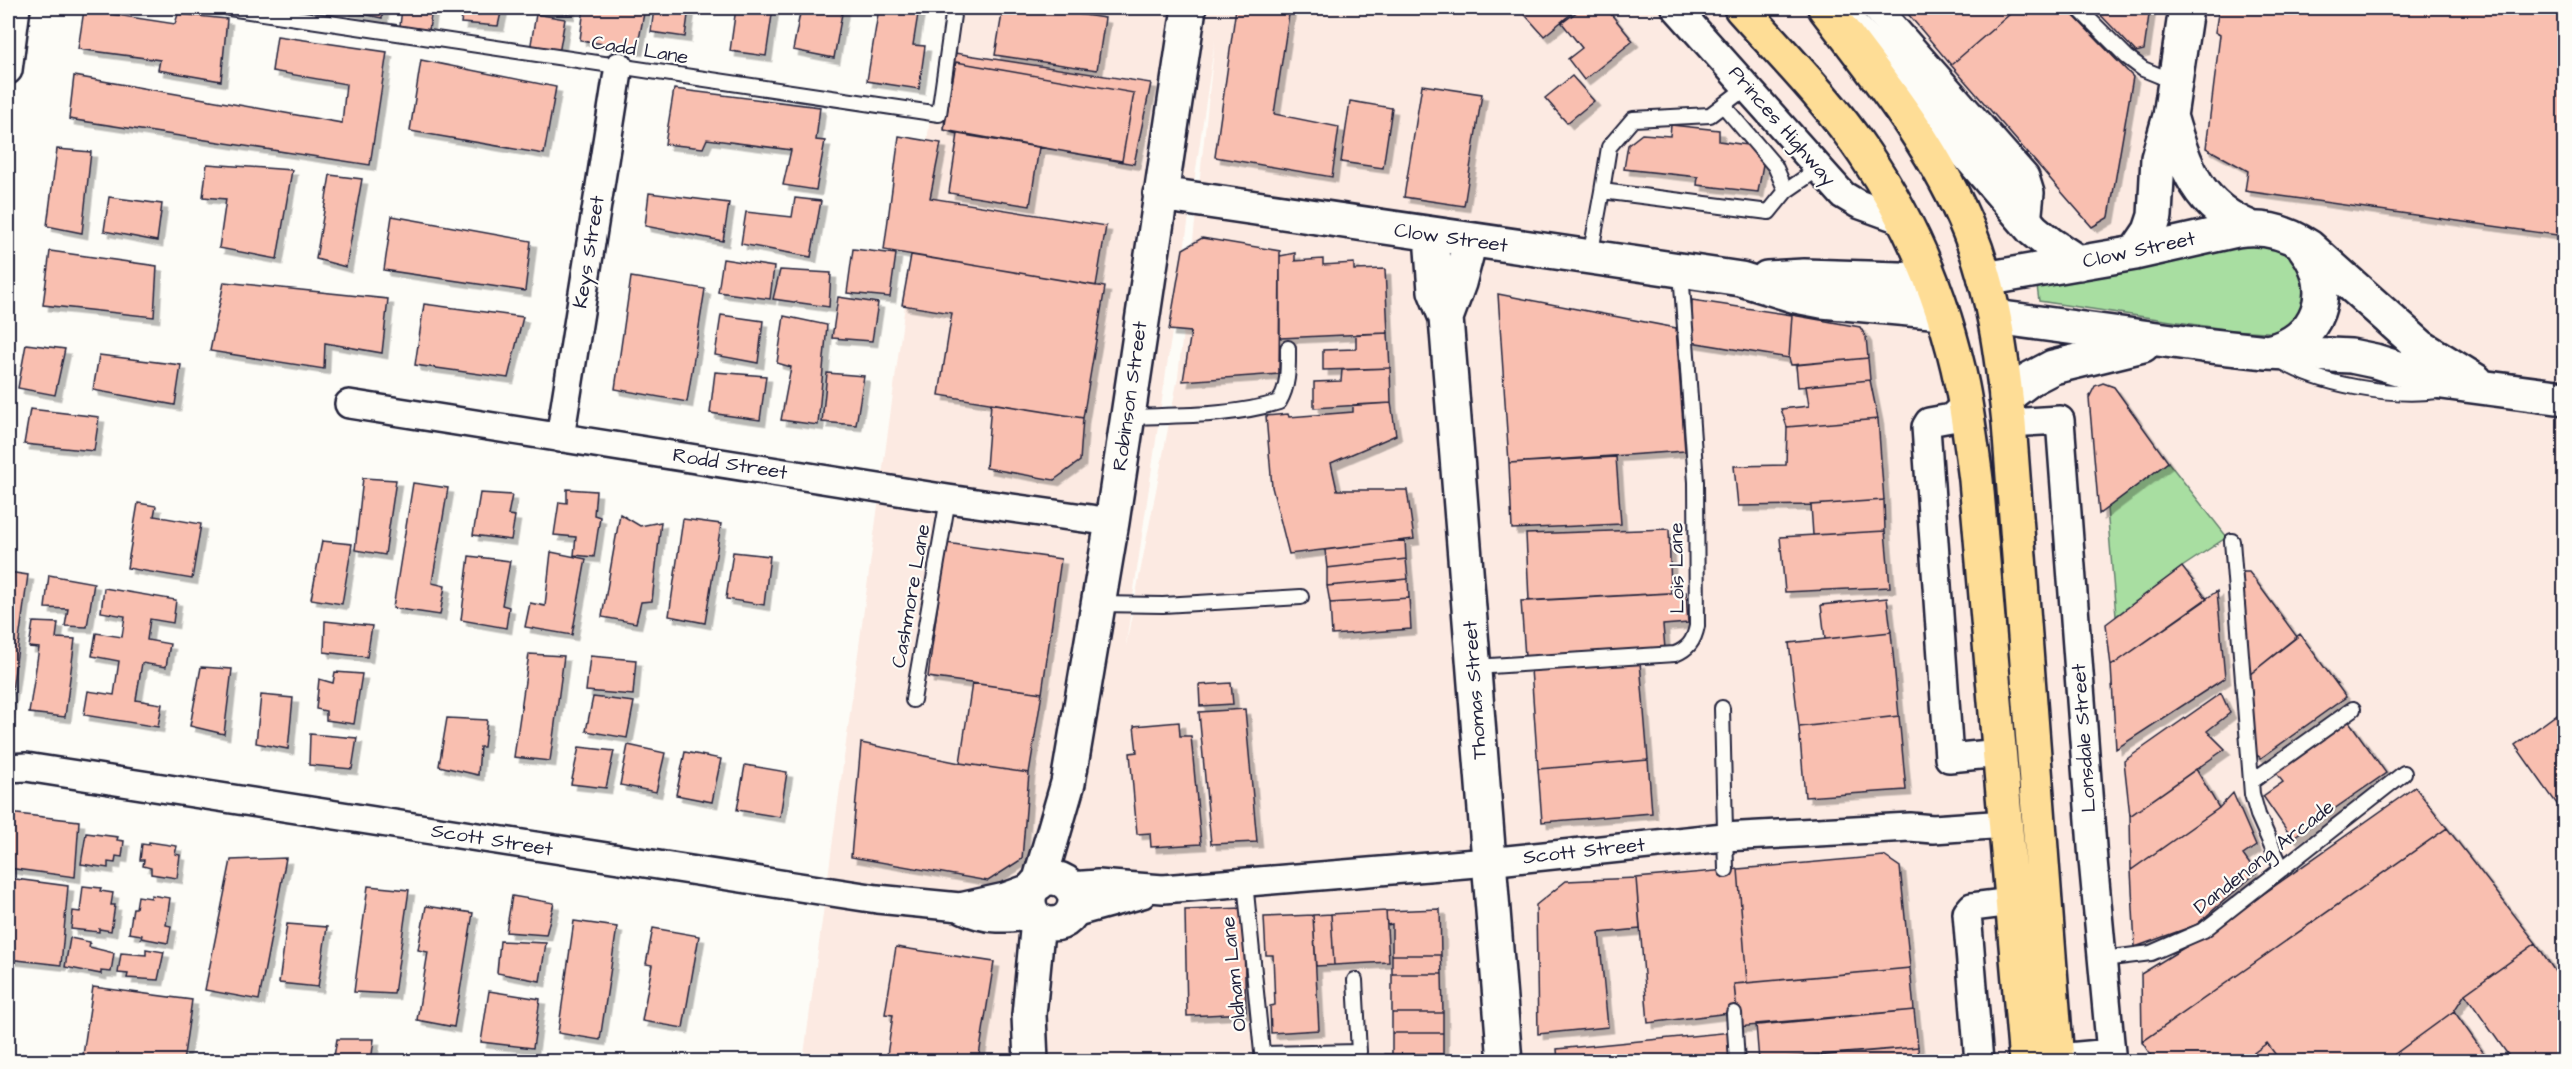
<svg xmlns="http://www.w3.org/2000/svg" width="2572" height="1069" viewBox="0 0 2572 1069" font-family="'Architects Daughter',sans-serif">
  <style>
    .built { fill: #fceae2; fill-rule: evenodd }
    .green { fill: #a8dea1; stroke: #65806e; stroke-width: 1.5 }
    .building { fill: #f9bfb0; stroke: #22223b; stroke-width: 1.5; filter: url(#shadow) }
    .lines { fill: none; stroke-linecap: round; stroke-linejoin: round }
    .lane-casing { stroke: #22223b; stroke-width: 18 }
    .street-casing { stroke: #22223b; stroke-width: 32 }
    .secondary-casing { stroke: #22223b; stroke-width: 38 }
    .highway-casing { stroke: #22223b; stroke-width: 38 }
    .lane { stroke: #fdfcf7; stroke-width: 14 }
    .street { stroke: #fdfcf7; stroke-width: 27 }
    .secondary { stroke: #fdfcf7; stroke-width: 33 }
    .highway { stroke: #fedd96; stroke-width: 33 }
    .labels { text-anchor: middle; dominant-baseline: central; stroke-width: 4.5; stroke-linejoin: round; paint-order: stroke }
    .street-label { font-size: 20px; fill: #22223b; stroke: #fdfcf7 }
  </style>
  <defs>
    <filter id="shadow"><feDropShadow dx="5.5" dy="5.5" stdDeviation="0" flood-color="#0004"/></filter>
  </defs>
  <rect width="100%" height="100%" fill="#fdfcf7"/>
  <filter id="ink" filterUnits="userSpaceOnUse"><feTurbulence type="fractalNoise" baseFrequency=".0167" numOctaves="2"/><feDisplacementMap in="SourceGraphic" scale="12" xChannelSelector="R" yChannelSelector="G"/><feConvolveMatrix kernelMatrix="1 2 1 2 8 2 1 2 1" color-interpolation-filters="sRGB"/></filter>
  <g filter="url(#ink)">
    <path class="built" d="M 945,8 L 2564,8 L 2564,1061 L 803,1062 ZM 1215,40 L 1178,377 L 1126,645 L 1126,644 Z"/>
    <path class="green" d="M 2256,242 L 2297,256 L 2310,303 L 2283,333 L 2231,330 L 2039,301 L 2037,286 Z
      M 2168,462 L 2227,537 L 2182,567 L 2116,616 L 2107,508 Z"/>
    <path class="building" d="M 346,8 L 383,8 L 382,18 L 345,10 Z
      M 402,8 L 432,8 L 429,30 L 400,26 Z
      M 463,8 L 502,8 L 498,26 L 461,23 Z
      M 540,8 L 570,8 L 569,14 L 540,11 Z
      M 584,8 L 645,8 L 637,50 L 580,40 Z
      M 654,8 L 689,8 L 685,37 L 651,32 Z
      M 736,8 L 773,8 L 766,56 L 730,51 Z
      M 801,8 L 843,8 L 834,58 L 793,50 Z
      M 879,8 L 919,8 L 913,45 L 925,46 L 919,89 L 867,81 Z
      M 1003,8 L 1035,8 L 1105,18 L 1097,70 L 995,55 Z
      M 1236,8 L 1290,8 L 1274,114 L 1339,127 L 1332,177 L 1215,157 Z
      M 1519,8 L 1578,8 L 1544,36 Z
      M 1582,8 L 1606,8 L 1633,41 L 1584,80 L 1568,59 L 1582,48 L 1562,23 Z
      M 1903,8 L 2017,8 L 1951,65 Z
      M 2017,8 L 2066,8 L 2133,77 L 2109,217 L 2092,227 L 1951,65 Z
      M 2094,8 L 2150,8 L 2144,50 L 2136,52 Z
      M 2219,8 L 2564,8 L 2564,236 L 2245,191 L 2248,171 L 2206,148 L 2220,35 L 2215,32 Z
      M 84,10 L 175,24 L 178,14 L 227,19 L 221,81 L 158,70 L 160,60 L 78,49 Z
      M 536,14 L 565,19 L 559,54 L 530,50 Z
      M 277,36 L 387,52 L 370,165 L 69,119 L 74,76 L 342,123 L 346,84 L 272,71 Z
      M 948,52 L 1151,83 L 1134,164 L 944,130 Z
      M 421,60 L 556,87 L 544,154 L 410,131 Z
      M 956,62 L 1134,93 L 1122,161 L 958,134 L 944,130 Z
      M 1572,76 L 1594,101 L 1567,123 L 1545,98 Z
      M 1422,85 L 1482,94 L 1464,206 L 1404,197 Z
      M 674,89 L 820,107 L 816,140 L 825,141 L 816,190 L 783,185 L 791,150 L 707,139 L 703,148 L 665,144 Z
      M 1350,101 L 1392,108 L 1383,168 L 1341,162 Z
      M 1671,125 L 1719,130 L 1719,141 L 1754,146 L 1764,159 L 1758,192 L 1697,185 L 1698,177 L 1624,169 L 1628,145 L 1642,134 L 1670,136 Z
      M 958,134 L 1039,147 L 1030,206 L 949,193 Z
      M 899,136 L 941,143 L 930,198 L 1106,226 L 1096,286 L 884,250 Z
      M 57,149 L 91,152 L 82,233 L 47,226 Z
      M 207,164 L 292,170 L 277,259 L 219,248 L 226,199 L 203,197 Z
      M 330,175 L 362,179 L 346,267 L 316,259 Z
      M 649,193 L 729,203 L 723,241 L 645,226 Z
      M 109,197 L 162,204 L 157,241 L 104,231 Z
      M 795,198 L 821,201 L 811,257 L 741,244 L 746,212 L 792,217 Z
      M 392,216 L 531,241 L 525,291 L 384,270 Z
      M 1202,238 L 1280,251 L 1279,374 L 1183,381 L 1191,332 L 1169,330 L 1183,249 Z
      M 853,249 L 896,254 L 890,297 L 847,293 Z
      M 50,251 L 157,266 L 154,317 L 43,305 Z
      M 1295,253 L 1295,261 L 1323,259 L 1323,265 L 1354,263 L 1354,270 L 1385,269 L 1388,333 L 1280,338 L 1280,256 Z
      M 911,255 L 1105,287 L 1083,418 L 939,395 L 952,313 L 902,305 Z
      M 723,259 L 774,267 L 770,299 L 718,292 Z
      M 780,270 L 831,273 L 829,307 L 773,299 Z
      M 631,277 L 705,289 L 687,402 L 615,389 Z
      M 224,282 L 388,299 L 382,353 L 325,343 L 324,369 L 210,351 Z
      M 1498,294 L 1676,328 L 1685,451 L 1509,463 Z
      M 838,297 L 878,303 L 872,341 L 832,338 Z
      M 1692,300 L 1792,315 L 1789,358 L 1691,342 Z
      M 424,304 L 523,317 L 508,378 L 415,365 Z
      M 721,315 L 763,321 L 758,363 L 715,355 Z
      M 1792,315 L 1860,327 L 1866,337 L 1868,358 L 1791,365 L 1789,358 Z
      M 784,316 L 827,325 L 818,425 L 781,420 L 791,367 L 777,363 Z
      M 1388,333 L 1390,368 L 1323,370 L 1323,350 L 1356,349 L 1356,334 Z
      M 26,344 L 65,349 L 55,395 L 18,388 Z
      M 99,355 L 181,365 L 175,405 L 93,390 Z
      M 1868,358 L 1870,380 L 1798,387 L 1796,365 Z
      M 1390,368 L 1391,403 L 1314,408 L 1314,382 L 1341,381 L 1342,370 Z
      M 715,372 L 766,376 L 760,420 L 710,413 Z
      M 827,373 L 864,376 L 856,425 L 822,422 Z
      M 1870,380 L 1878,419 L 1787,427 L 1781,409 L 1809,406 L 1806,386 Z
      M 2103,383 L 2114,387 L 2168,462 L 2099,514 L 2089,398 L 2095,386 Z
      M 991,403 L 1083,418 L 1080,461 L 1054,480 L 986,468 Z
      M 1391,403 L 1396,435 L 1331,463 L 1337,490 L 1407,490 L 1414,539 L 1289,554 L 1272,487 L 1266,416 L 1288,414 L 1289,417 L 1353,412 L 1353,405 Z
      M 30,409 L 99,417 L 94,451 L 24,444 Z
      M 1878,419 L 1884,500 L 1811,505 L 1738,506 L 1734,466 L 1786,465 L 1787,427 Z
      M 1616,457 L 1621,524 L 1512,529 L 1509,463 Z
      M 363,478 L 396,480 L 385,555 L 355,550 Z
      M 413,483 L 448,488 L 432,583 L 445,586 L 440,615 L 393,608 Z
      M 567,489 L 596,491 L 594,515 L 600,517 L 594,557 L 574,555 L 576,537 L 554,535 L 559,502 L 567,503 Z
      M 480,493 L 512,495 L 508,515 L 515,516 L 511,540 L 473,535 Z
      M 1884,500 L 1885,531 L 1813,535 L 1811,505 Z
      M 138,503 L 156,506 L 154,516 L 201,524 L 192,579 L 127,568 Z
      M 620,514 L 640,526 L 661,522 L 652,601 L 641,602 L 636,623 L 602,617 Z
      M 683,519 L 721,524 L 705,623 L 669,616 Z
      M 1669,529 L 1671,593 L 1529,601 L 1526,534 Z
      M 1885,531 L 1890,587 L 1785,592 L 1780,537 Z
      M 1405,540 L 1406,559 L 1327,568 L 1325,550 Z
      M 322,541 L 352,544 L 342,604 L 311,599 Z
      M 946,543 L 1061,559 L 1042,693 L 928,677 Z
      M 551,552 L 586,559 L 572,635 L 525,627 L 530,603 L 545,606 Z
      M 733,552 L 770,556 L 764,605 L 726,599 Z
      M 469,556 L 510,561 L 502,605 L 509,607 L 506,628 L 461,620 Z
      M 1406,559 L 1408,579 L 1327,586 L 1327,568 Z
      M 2182,567 L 2207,599 L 2111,666 L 2106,624 Z
      M 8,572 L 28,575 L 9,713 L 8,712 Z
      M 2242,572 L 2249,572 L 2253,577 L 2297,637 L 2249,675 Z
      M 49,575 L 94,583 L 87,627 L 65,626 L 68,609 L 45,608 Z
      M 1408,579 L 1409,598 L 1330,603 L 1327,586 Z
      M 104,588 L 176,600 L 173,623 L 150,619 L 147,640 L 170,644 L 166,667 L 142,663 L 136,700 L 162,704 L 158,727 L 84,715 L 88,691 L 114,695 L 119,661 L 92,656 L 96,633 L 122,637 L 125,616 L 101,612 Z
      M 2217,591 L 2225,678 L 2116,749 L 2111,666 Z
      M 1686,592 L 1688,623 L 1663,625 L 1665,649 L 1525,657 L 1521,601 Z
      M 1409,598 L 1411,629 L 1332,635 L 1330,603 Z
      M 1887,598 L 1891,632 L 1825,639 L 1821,605 Z
      M 325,621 L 372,626 L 367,657 L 324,652 Z
      M 33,622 L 58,623 L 56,638 L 75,639 L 65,717 L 29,713 L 39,648 L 29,647 Z
      M 1891,632 L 1899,716 L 1799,727 L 1789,643 Z
      M 2300,634 L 2346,697 L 2261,758 L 2253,752 L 2249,675 Z
      M 529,654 L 564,656 L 550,761 L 514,757 Z
      M 590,656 L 636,660 L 633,695 L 586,691 Z
      M 1640,662 L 1648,760 L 1538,769 L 1531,669 Z
      M 201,667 L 232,669 L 224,734 L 190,726 Z
      M 335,672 L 362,674 L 354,724 L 326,720 L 326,711 L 316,709 L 319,679 L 333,683 Z
      M 972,683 L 1042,693 L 1029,773 L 960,763 Z
      M 1231,683 L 1233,704 L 1200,706 L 1199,685 Z
      M 2221,693 L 2230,713 L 2207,731 L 2225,749 L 2130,816 L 2124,761 Z
      M 261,695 L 293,698 L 288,749 L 256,743 Z
      M 593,697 L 634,702 L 627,738 L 586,731 Z
      M 1245,709 L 1257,842 L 1211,844 L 1199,712 Z
      M 2564,709 L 2564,814 L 2515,745 Z
      M 1899,716 L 1906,790 L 1805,797 L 1799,727 Z
      M 447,718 L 487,720 L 484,747 L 480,747 L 478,775 L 439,766 Z
      M 2348,720 L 2386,773 L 2292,838 L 2263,796 L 2283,782 L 2274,771 Z
      M 1179,722 L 1180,736 L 1191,736 L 1201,844 L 1151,847 L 1150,833 L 1137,834 L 1130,753 L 1137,752 L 1134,726 Z
      M 310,734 L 357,738 L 352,769 L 309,765 Z
      M 861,743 L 960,763 L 1029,773 L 1022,859 L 988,881 L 851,857 Z
      M 628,745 L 665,753 L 656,792 L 620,785 Z
      M 579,747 L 614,751 L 606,788 L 571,784 Z
      M 685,752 L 721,759 L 712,802 L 676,795 Z
      M 1648,760 L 1652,813 L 1542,822 L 1538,769 Z
      M 745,765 L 787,772 L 780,817 L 737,810 Z
      M 2196,769 L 2219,808 L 2131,870 L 2130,816 Z
      M 2415,787 L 2447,828 L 2142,1042 L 2141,974 L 2205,935 Z
      M 2233,793 L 2256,846 L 2243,855 L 2256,873 L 2196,925 L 2135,947 L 2131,870 L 2219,808 Z
      M 8,813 L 79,821 L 75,877 L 8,868 Z
      M 2447,828 L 2536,943 L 2465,994 L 2454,1011 L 2384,1062 L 2281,1062 L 2267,1043 L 2242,1062 L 2155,1062 L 2142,1042 Z
      M 86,833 L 118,837 L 117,840 L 124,841 L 122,857 L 116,856 L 115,863 L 108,862 L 108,868 L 81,864 Z
      M 149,842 L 177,846 L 175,854 L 180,855 L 177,878 L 151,874 L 151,868 L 143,866 L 144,860 L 140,860 L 142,844 L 149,845 Z
      M 1884,856 L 1900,867 L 1910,968 L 1747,983 L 1738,869 Z
      M 286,858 L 259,1000 L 205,990 L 231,860 Z
      M 1738,869 L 1747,983 L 1734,984 L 1737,1012 L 1648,1023 L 1636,878 Z
      M 8,878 L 68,886 L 61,965 L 8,959 Z
      M 1636,878 L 1640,929 L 1599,933 L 1608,1027 L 1538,1034 L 1536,905 L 1566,881 Z
      M 83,886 L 101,888 L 100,891 L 113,893 L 111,905 L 115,905 L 111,931 L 99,929 L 99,932 L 71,929 L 73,911 L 80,912 Z
      M 368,886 L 409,890 L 394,994 L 354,992 Z
      M 151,895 L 170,898 L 166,925 L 171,926 L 168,943 L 141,938 L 142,935 L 129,933 L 133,908 L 136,908 L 138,896 L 151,898 Z
      M 512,896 L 554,903 L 546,935 L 506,932 Z
      M 426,906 L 473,913 L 454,1027 L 417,1020 L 428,952 L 418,950 Z
      M 1243,908 L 1246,1013 L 1187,1016 L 1185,910 Z
      M 1440,909 L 1441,955 L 1392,955 L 1392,924 L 1387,925 L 1386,911 Z
      M 1386,911 L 1389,962 L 1334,965 L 1331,914 Z
      M 1331,914 L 1334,965 L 1316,966 L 1313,915 Z
      M 1313,915 L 1319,1030 L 1271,1033 L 1270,1006 L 1275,1005 L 1273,955 L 1266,955 L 1264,917 Z
      M 574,921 L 617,927 L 600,1040 L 558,1033 Z
      M 287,924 L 327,927 L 318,987 L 279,983 Z
      M 653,928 L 699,936 L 683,1028 L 642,1021 L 652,965 L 646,964 Z
      M 70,938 L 90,942 L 89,947 L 114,953 L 111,972 L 101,971 L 101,974 L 65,967 Z
      M 500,941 L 546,943 L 540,981 L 497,973 Z
      M 2536,943 L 2564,985 L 2564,1062 L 2513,1062 L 2465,994 Z
      M 896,947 L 994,962 L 978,1062 L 886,1062 L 893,1015 L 885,1014 Z
      M 146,949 L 164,952 L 158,980 L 127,978 L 128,974 L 118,973 L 121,953 L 146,955 Z
      M 1392,955 L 1441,955 L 1442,974 L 1392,974 Z
      M 1910,968 L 1914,1010 L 1738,1027 L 1734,984 Z
      M 1392,974 L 1442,974 L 1443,1013 L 1392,1013 Z
      M 93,987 L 192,1000 L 183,1062 L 82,1062 Z
      M 489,991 L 540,999 L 533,1048 L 481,1042 Z
      M 1914,1010 L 1918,1047 L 1759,1061 L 1756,1024 Z
      M 2454,1011 L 2490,1062 L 2384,1062 Z
      M 1392,1013 L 1443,1013 L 1443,1033 L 1392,1033 Z
      M 1732,1032 L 1735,1062 L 1558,1062 L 1557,1049 Z
      M 1392,1033 L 1443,1033 L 1443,1054 L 1392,1054 Z
      M 337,1039 L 374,1039 L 371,1062 L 333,1062 Z
      M 2267,1043 L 2281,1062 L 2242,1062 Z
      M 1918,1047 L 1919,1062 L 1772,1062 L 1771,1059 Z
      M 1385,1054 L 1443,1054 L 1443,1062 L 1385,1062 Z
      M 204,1058 L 250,1062 L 204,1062 Z"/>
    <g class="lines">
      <defs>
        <path id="lane" d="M 229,8 L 939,114 L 954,8
          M 2078,8 L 2127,57 L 2143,69 L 2175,82
          M 1723,105 L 1775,166 L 1786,191
          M 1602,191 L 1609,147 L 1633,119 L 1710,115 L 1748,86
          M 1590,257 L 1602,191 L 1769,212 L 1786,191 L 1818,169
          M 2281,361 C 2319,385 2392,397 2437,391
          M 1127,417 C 1177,415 1231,417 1279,402 C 1289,385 1288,368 1288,348
          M 2232,541 L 2252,794 L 2258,815 L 2282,869
          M 1098,604 L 1163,605 L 1301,597
          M 1475,667 L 1675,654 C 1688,649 1694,641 1697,626 L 1696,482 L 1681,271
          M 913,700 L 948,499
          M 1722,708 L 1726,870
          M 2251,782 L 2353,709
          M 1245,882 L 1263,1062
          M 2103,959 L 2151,953 L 2204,930 L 2404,773
          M 1734,1013 L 1737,1062
          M 1262,1054 L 1359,1052 L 1355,980"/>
        <path id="street" d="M 1676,8 L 1843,195 L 1858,204 L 1905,221
          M 1876,8 L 2025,177 L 2030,193 L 2027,223
          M 8,70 L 16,8
          M 349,404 L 948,499 L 1112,522
          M 1965,405 L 1951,418 L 1929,422 L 1926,427 L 1949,758 L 2000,753
          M 2009,423 L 2060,420 L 2093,860 L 2111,1053 L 2057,1058
          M 560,438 L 619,66
          M 8,768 L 26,767 L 877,899 L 960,907 L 1005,897 L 1035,886
          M 1070,886 L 1098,884 L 1163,889 L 1488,862 L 1724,837 L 1910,827 L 1933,829 L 2006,824
          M 963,909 C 986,921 1009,919 1034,915
          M 1073,913 L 1142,894
          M 1979,1062 L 1967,913 L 1972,907 L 2012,902"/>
        <path id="secondary" d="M 1852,27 L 1897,72 L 2033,230 L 2050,244 L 2079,263
          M 2170,116 C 2185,167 2198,207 2251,228
          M 1160,194 L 1741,279 L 1796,296 L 1822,301 L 1942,312
          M 1431,235 L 1435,291 L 1446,318 L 1505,1062
          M 2135,253 L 2150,231 L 2155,216 L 2158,158 L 2170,116 L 2186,8
          M 1767,278 L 1804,276 L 1930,280
          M 1985,279 L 2135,253 L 2237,230 C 2264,226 2287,232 2309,247 L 2421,347 L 2476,381
          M 1995,317 L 2202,345 L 2267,352 L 2351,356 L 2375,361 L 2442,382 L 2564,398
          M 1446,318 L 1459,283 L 1470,241
          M 2267,352 C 2319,342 2337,289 2305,248
          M 2006,397 L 2030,379 L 2053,367 L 2143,345
          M1029 901a23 23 0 1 1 46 0a23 23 0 1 1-46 0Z
          M 1039,883 L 1068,783 L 1112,522 L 1189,8
          M 1031,1062 L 1029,1015 L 1038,920"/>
        <path id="highway" d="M 1741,8 C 1783,55 1829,101 1864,153 C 1912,223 1945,303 1962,386 C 1968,417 1972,449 1976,480 L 2026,1062
          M 1825,8 C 1878,78 1936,148 1969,231 C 1994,293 2002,357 2009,423 L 2057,1062"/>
      </defs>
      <use href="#lane" class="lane-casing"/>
      <use href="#street" class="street-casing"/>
      <use href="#secondary" class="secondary-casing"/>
      <use href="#highway" class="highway-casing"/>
      <use href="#lane" class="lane"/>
      <use href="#street" class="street"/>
      <use href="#secondary" class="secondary"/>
      <use href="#highway" class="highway"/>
    </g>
  </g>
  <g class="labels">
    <g class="street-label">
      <text transform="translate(640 50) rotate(9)">Cadd Lane</text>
      <text transform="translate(1782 126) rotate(49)">Princes Highway</text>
      <text transform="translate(1451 238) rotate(8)">Clow Street</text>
      <text transform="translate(2139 250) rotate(-12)">Clow Street</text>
      <text transform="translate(589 252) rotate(-81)">Keys Street</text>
      <text transform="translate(1130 396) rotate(-82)">Robinson Street</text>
      <text transform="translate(730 464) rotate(9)">Rodd Street</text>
      <text transform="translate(1677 568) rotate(-91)">Lois Lane</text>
      <text transform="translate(911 596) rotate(-80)">Cashmore Lane</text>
      <text transform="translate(1475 690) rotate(-94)">Thomas Street</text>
      <text transform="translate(2084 738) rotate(-94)">Lonsdale Street</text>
      <text transform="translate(492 840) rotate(9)">Scott Street</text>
      <text transform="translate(1584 851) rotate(-6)">Scott Street</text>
      <text transform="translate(2264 857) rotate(-38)">Dandenong Arcade</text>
      <text transform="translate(1234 974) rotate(-96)">Oldham Lane</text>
    </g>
  </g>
  <rect width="2572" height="1069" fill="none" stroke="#fdfcf7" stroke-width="30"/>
  <rect x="15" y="15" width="2542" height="1039" fill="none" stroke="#22223b" stroke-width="2" filter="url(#ink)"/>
</svg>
